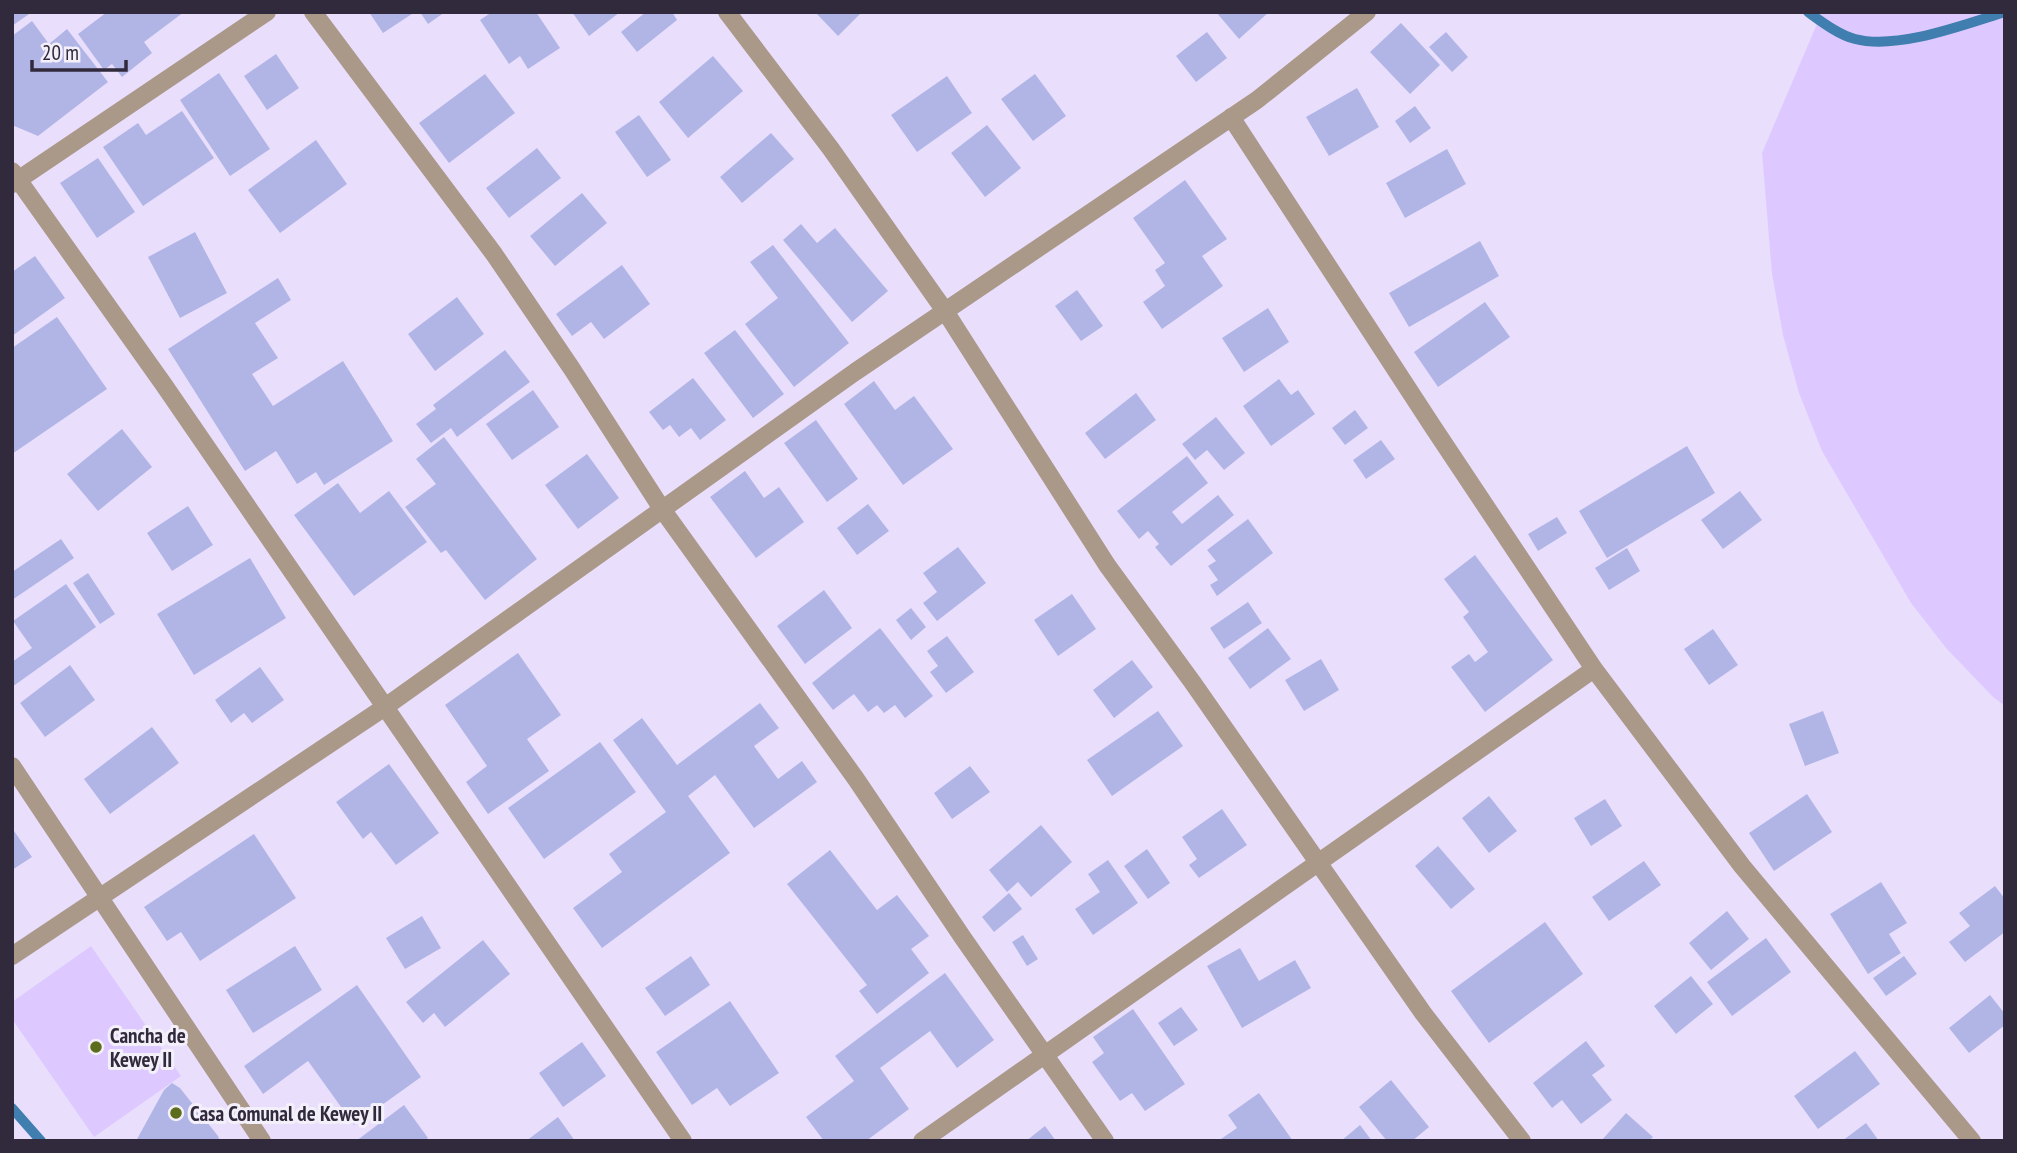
<svg xmlns="http://www.w3.org/2000/svg" width="2017" height="1153" viewBox="0 0 2017 1153" font-family="'PT Sans Narrow',sans-serif">
  <style>
    .green { fill: #ddc9ff }
    .lines { fill: none; stroke-linecap: round; stroke-linejoin: round }
    .stream { stroke: #407eaf; stroke-width: 10 }
    .building { fill: #b1b5e6 }
    .minor { stroke: #aa9889; stroke-width: 18 }
    .poi-dot { fill: #5b6d1a; stroke: #f4f0fa; stroke-width: 2.5 }
    .labels { text-anchor: middle; dominant-baseline: central; stroke-width: 6; stroke-linejoin: round; paint-order: stroke }
    .poi-label { font-size: 21px; font-weight: bold; fill: #312a3d; stroke: #f4f0fa; text-anchor: start }
  </style>
  <rect width="100%" height="100%" fill="#e9dffd"/>
  <path class="green" d="M 1822,12 L 2005,12 L 2005,706 L 1993,697 L 1946,648 L 1911,603 L 1822,451 L 1799,393 L 1783,335 L 1772,274 L 1762,153 Z
    M 91,946 L 181,1076 L 94,1137 L 12,1019 L 12,1002 Z"/>
  <g class="lines">
    <path class="stream" d="M 1808,12 C 1822,22 1839,35 1855,39 C 1898,50 1963,25 2005,12
      M 12,1108 L 41,1141"/>
  </g>
  <path class="building" d="M 12,12 L 32,12 L 12,26 Z
    M 107,12 L 184,12 L 144,42 L 152,53 L 122,77 L 112,64 L 104,70 L 78,34 Z
    M 369,12 L 415,12 L 383,33 Z
    M 420,12 L 445,12 L 428,24 Z
    M 492,12 L 536,12 L 560,48 L 528,69 L 520,56 L 509,64 L 480,20 Z
    M 572,12 L 620,12 L 589,36 Z
    M 646,12 L 672,12 L 677,20 L 637,52 L 621,32 Z
    M 815,12 L 862,12 L 838,36 Z
    M 1216,12 L 1269,12 L 1239,39 Z
    M 32,21 L 49,44 L 67,29 L 108,82 L 38,136 L 12,125 L 12,36 Z
    M 1401,23 L 1440,65 L 1410,94 L 1370,52 Z
    M 1207,32 L 1227,58 L 1196,82 L 1176,56 Z
    M 1446,32 L 1468,57 L 1452,72 L 1429,47 Z
    M 276,54 L 299,88 L 267,110 L 244,76 Z
    M 713,56 L 743,91 L 688,138 L 659,102 Z
    M 219,73 L 270,149 L 230,176 L 180,100 Z
    M 485,74 L 515,113 L 449,163 L 419,123 Z
    M 1035,74 L 1066,116 L 1033,141 L 1001,99 Z
    M 947,76 L 972,113 L 917,152 L 891,115 Z
    M 1357,88 L 1379,127 L 1329,156 L 1306,117 Z
    M 1415,106 L 1431,128 L 1410,143 L 1395,121 Z
    M 182,111 L 214,158 L 143,206 L 103,147 L 138,123 L 146,135 Z
    M 639,115 L 671,160 L 647,177 L 615,132 Z
    M 987,125 L 1021,168 L 985,197 L 951,153 Z
    M 771,133 L 794,159 L 742,203 L 720,177 Z
    M 316,140 L 347,184 L 280,233 L 248,190 Z
    M 537,148 L 561,178 L 509,218 L 486,188 Z
    M 1447,149 L 1466,184 L 1405,218 L 1386,183 Z
    M 98,158 L 135,212 L 97,238 L 60,183 Z
    M 1185,180 L 1227,239 L 1202,256 L 1223,286 L 1162,329 L 1143,302 L 1165,286 L 1155,270 L 1165,263 L 1133,218 Z
    M 582,193 L 607,223 L 555,266 L 530,236 Z
    M 801,224 L 817,243 L 835,228 L 888,291 L 852,322 L 783,240 Z
    M 195,232 L 227,293 L 180,318 L 148,257 Z
    M 1480,241 L 1499,276 L 1409,327 L 1389,293 Z
    M 773,245 L 849,343 L 794,387 L 745,324 L 778,298 L 750,262 Z
    M 35,256 L 65,298 L 12,336 L 12,272 Z
    M 622,265 L 650,304 L 604,339 L 591,322 L 572,336 L 556,314 Z
    M 278,278 L 291,300 L 255,323 L 278,358 L 252,374 L 273,406 L 343,361 L 393,441 L 324,485 L 316,472 L 297,484 L 276,451 L 245,471 L 168,349 Z
    M 1077,290 L 1103,326 L 1081,341 L 1055,306 Z
    M 457,297 L 484,334 L 435,371 L 408,334 Z
    M 1485,302 L 1510,337 L 1438,387 L 1414,352 Z
    M 1268,308 L 1289,342 L 1244,372 L 1222,338 Z
    M 57,317 L 107,389 L 12,454 L 12,348 Z
    M 735,330 L 784,394 L 753,418 L 704,353 Z
    M 505,350 L 530,382 L 457,437 L 451,428 L 431,443 L 416,424 L 436,409 L 433,405 Z
    M 693,378 L 726,420 L 700,440 L 691,428 L 679,437 L 670,425 L 663,430 L 649,412 Z
    M 1279,379 L 1291,395 L 1298,390 L 1315,414 L 1271,446 L 1243,406 Z
    M 874,381 L 895,410 L 914,396 L 953,449 L 903,485 L 844,404 Z
    M 533,390 L 559,427 L 512,460 L 486,424 Z
    M 1136,393 L 1156,420 L 1105,459 L 1085,433 Z
    M 1355,410 L 1368,428 L 1345,445 L 1332,428 Z
    M 1216,417 L 1245,453 L 1224,470 L 1207,450 L 1195,460 L 1182,444 Z
    M 816,420 L 858,479 L 827,502 L 784,443 Z
    M 122,429 L 152,467 L 98,511 L 67,474 Z
    M 444,437 L 537,559 L 485,600 L 446,550 L 441,553 L 405,507 L 436,484 L 416,459 Z
    M 1381,440 L 1395,459 L 1366,479 L 1353,460 Z
    M 1687,446 L 1715,493 L 1607,558 L 1579,511 Z
    M 587,454 L 619,498 L 578,529 L 545,485 Z
    M 1187,456 L 1208,483 L 1172,512 L 1182,524 L 1218,495 L 1234,515 L 1171,566 L 1155,547 L 1159,544 L 1148,531 L 1139,539 L 1117,511 Z
    M 745,471 L 764,498 L 779,487 L 804,522 L 756,558 L 710,497 Z
    M 338,483 L 360,513 L 389,491 L 427,542 L 354,596 L 294,515 Z
    M 1740,491 L 1762,520 L 1723,549 L 1701,520 Z
    M 868,504 L 889,531 L 857,555 L 837,528 Z
    M 188,506 L 213,545 L 172,571 L 147,533 Z
    M 1557,517 L 1567,533 L 1538,551 L 1528,534 Z
    M 1248,519 L 1273,553 L 1217,596 L 1210,585 L 1218,580 L 1208,566 L 1216,561 L 1207,550 Z
    M 61,539 L 74,558 L 12,600 L 12,572 Z
    M 958,547 L 986,583 L 937,621 L 923,603 L 937,592 L 923,573 Z
    M 1627,548 L 1640,571 L 1609,590 L 1595,568 Z
    M 1475,555 L 1553,660 L 1485,712 L 1451,667 L 1469,654 L 1475,662 L 1488,652 L 1463,617 L 1469,612 L 1444,579 Z
    M 250,558 L 286,618 L 194,675 L 157,614 Z
    M 88,573 L 115,614 L 100,624 L 73,583 Z
    M 66,584 L 96,627 L 12,687 L 12,662 L 32,648 L 13,621 Z
    M 824,590 L 852,628 L 805,664 L 777,626 Z
    M 1072,594 L 1096,629 L 1058,656 L 1034,620 Z
    M 1248,602 L 1262,623 L 1224,649 L 1210,628 Z
    M 911,608 L 926,627 L 911,640 L 896,620 Z
    M 880,628 L 933,696 L 905,718 L 895,705 L 884,713 L 877,705 L 868,712 L 854,694 L 833,710 L 812,683 Z
    M 1268,628 L 1291,659 L 1250,689 L 1228,658 Z
    M 1713,629 L 1738,665 L 1709,685 L 1684,649 Z
    M 947,636 L 974,672 L 946,693 L 930,672 L 938,666 L 927,651 Z
    M 518,653 L 561,715 L 527,739 L 549,771 L 488,814 L 466,782 L 487,766 L 445,705 Z
    M 1321,659 L 1339,690 L 1304,711 L 1285,680 Z
    M 1132,660 L 1153,687 L 1114,718 L 1093,690 Z
    M 70,665 L 95,700 L 45,737 L 20,703 Z
    M 260,667 L 284,700 L 252,723 L 244,713 L 231,723 L 215,700 Z
    M 760,703 L 779,728 L 754,746 L 778,779 L 802,761 L 817,782 L 754,828 L 715,775 L 688,796 L 730,853 L 602,948 L 573,908 L 622,872 L 609,854 L 666,812 L 613,740 L 642,718 L 677,765 Z
    M 1158,711 L 1183,746 L 1112,796 L 1087,760 Z
    M 1823,711 L 1839,753 L 1805,766 L 1789,724 Z
    M 152,727 L 179,763 L 110,814 L 84,779 Z
    M 600,742 L 636,792 L 544,859 L 508,808 Z
    M 389,764 L 439,833 L 396,865 L 371,832 L 363,839 L 336,802 Z
    M 970,766 L 990,792 L 952,819 L 934,793 Z
    M 1807,794 L 1832,832 L 1774,871 L 1749,833 Z
    M 1489,796 L 1517,831 L 1489,853 L 1462,818 Z
    M 1605,799 L 1622,826 L 1591,846 L 1574,818 Z
    M 1222,809 L 1247,845 L 1199,878 L 1189,865 L 1197,859 L 1182,837 Z
    M 1041,825 L 1072,862 L 1031,897 L 1018,882 L 1007,892 L 989,870 Z
    M 12,828 L 32,857 L 12,870 Z
    M 254,834 L 296,898 L 200,961 L 181,932 L 167,941 L 144,907 Z
    M 1438,846 L 1475,889 L 1451,909 L 1415,866 Z
    M 1147,849 L 1170,883 L 1148,899 L 1124,866 Z
    M 830,850 L 877,910 L 897,895 L 929,936 L 911,949 L 929,973 L 877,1014 L 859,991 L 867,985 L 787,884 Z
    M 1108,860 L 1138,903 L 1093,935 L 1075,909 L 1100,892 L 1088,874 Z
    M 1644,861 L 1661,885 L 1609,921 L 1592,897 Z
    M 1881,882 L 1907,923 L 1889,934 L 1901,953 L 1868,974 L 1830,914 Z
    M 1995,886 L 2005,899 L 2005,932 L 1965,962 L 1949,942 L 1970,926 L 1959,913 Z
    M 1009,893 L 1022,909 L 994,932 L 982,917 Z
    M 1727,911 L 1749,939 L 1711,970 L 1689,943 Z
    M 422,916 L 441,948 L 405,969 L 386,938 Z
    M 1545,922 L 1583,974 L 1489,1043 L 1451,991 Z
    M 1023,935 L 1038,959 L 1027,966 L 1012,942 Z
    M 1766,938 L 1791,972 L 1732,1016 L 1707,982 Z
    M 483,940 L 510,974 L 445,1027 L 434,1013 L 423,1023 L 406,1002 Z
    M 295,946 L 322,990 L 253,1033 L 226,990 Z
    M 1240,948 L 1259,981 L 1295,960 L 1311,988 L 1242,1028 L 1207,966 Z
    M 691,956 L 710,985 L 665,1016 L 645,988 Z
    M 1904,956 L 1917,974 L 1886,996 L 1873,978 Z
    M 945,973 L 994,1040 L 957,1068 L 930,1031 L 880,1068 L 909,1109 L 866,1141 L 824,1141 L 806,1117 L 854,1081 L 835,1056 Z
    M 1691,976 L 1713,1004 L 1676,1034 L 1654,1006 Z
    M 357,985 L 421,1077 L 354,1125 L 308,1061 L 263,1094 L 244,1066 Z
    M 1990,995 L 2005,1014 L 2005,1025 L 1969,1053 L 1949,1028 Z
    M 730,1001 L 779,1073 L 730,1106 L 717,1088 L 692,1105 L 656,1052 Z
    M 1181,1007 L 1198,1030 L 1174,1046 L 1158,1023 Z
    M 1133,1009 L 1185,1084 L 1145,1111 L 1132,1093 L 1120,1101 L 1092,1062 L 1104,1053 L 1093,1037 Z
    M 1586,1041 L 1605,1066 L 1592,1075 L 1612,1100 L 1581,1124 L 1562,1100 L 1552,1108 L 1533,1083 Z
    M 582,1042 L 606,1076 L 563,1107 L 539,1073 Z
    M 1855,1051 L 1880,1084 L 1818,1129 L 1794,1096 Z
    M 1391,1080 L 1429,1127 L 1412,1141 L 1387,1141 L 1359,1107 Z
    M 172,1083 L 180,1088 L 218,1136 L 220,1141 L 136,1141 L 164,1090 Z
    M 1259,1093 L 1293,1141 L 1218,1141 L 1237,1128 L 1228,1115 Z
    M 404,1105 L 428,1138 L 424,1141 L 356,1141 Z
    M 1626,1113 L 1653,1137 L 1649,1141 L 1601,1141 Z
    M 558,1117 L 575,1141 L 526,1141 Z
    M 1866,1123 L 1879,1141 L 1842,1141 Z
    M 1360,1125 L 1372,1141 L 1341,1141 Z
    M 1045,1126 L 1056,1141 L 1026,1141 Z"/>
  <g class="lines">
    <path class="minor" d="M 313,12 L 494,254 L 572,369 L 662,509 L 856,779 L 963,938 L 1105,1141
      M 727,12 L 831,149 L 945,311 L 1107,565 L 1193,683 L 1423,1013 L 1522,1141
      M 1231,117 L 1433,427 L 1594,669 L 1742,866 L 1972,1141
      M 12,171 L 164,385 L 683,1141
      M 12,184 L 267,12
      M 12,766 L 262,1141
      M 12,956 L 385,707 L 855,372 L 1257,100 L 1367,12
      M 922,1141 L 1594,669"/>
  </g>
  <g class="poi-dot">
    <circle cx="96" cy="1047" r="7"/>
    <circle cx="176" cy="1113" r="7"/>
  </g>
  <g class="labels">
    <g class="poi-label">
      <text x="110" y="1035">Cancha de<tspan x="110" dy="24">Kewey II</tspan></text>
      <text x="190" y="1113">Casa Comunal de Kewey II</text>
    </g>
  </g>
  <rect width="2017" height="1153" fill="none" stroke="#312a3d" stroke-width="28"/>
  <path d="M32 60v10h94v-10" fill="none" stroke="#312a3d" stroke-width="3.5"/>
  <text x="42" y="60" font-size="21" fill="#312a3d" stroke="#f4f0fa" stroke-width="5" paint-order="stroke">20 m</text>
</svg>
